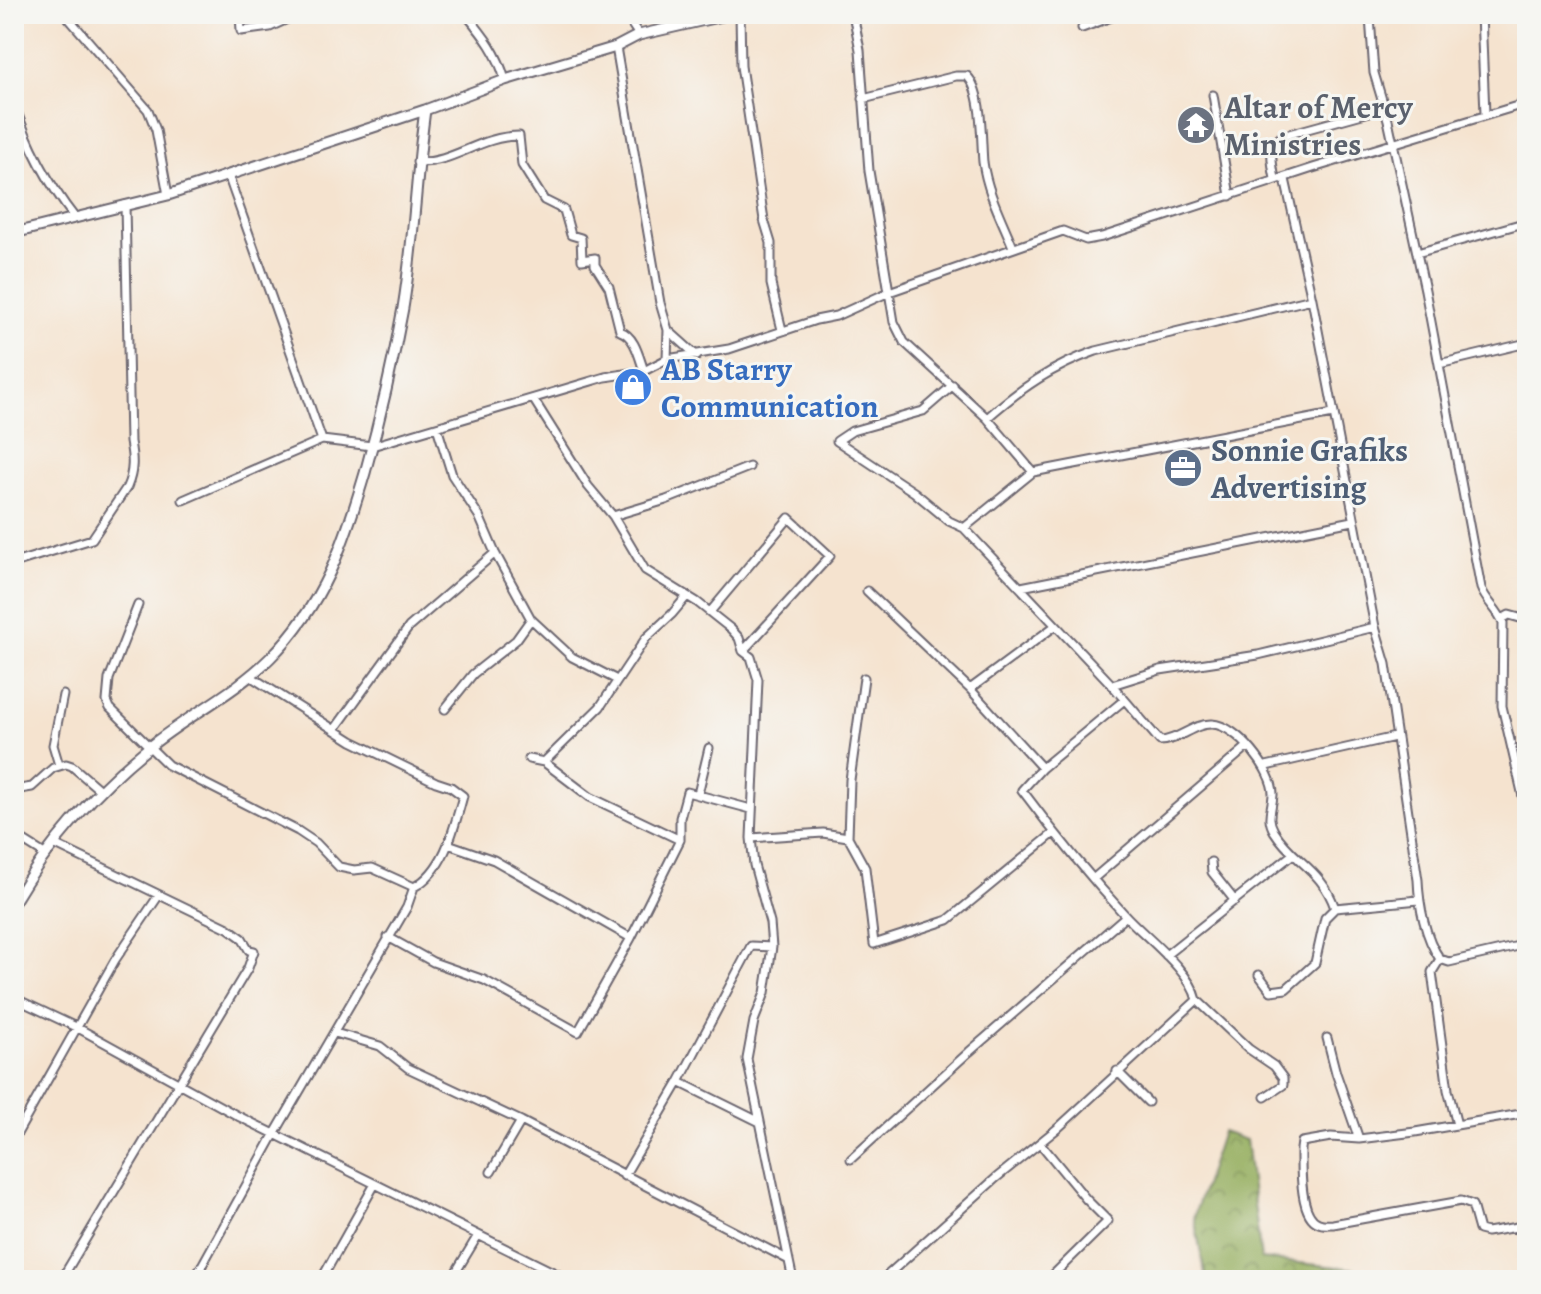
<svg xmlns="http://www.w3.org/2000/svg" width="1541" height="1294" viewBox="0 0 1541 1294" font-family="Alegreya,serif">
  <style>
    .forest { fill: url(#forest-crowns); stroke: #5c684e; stroke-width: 2 }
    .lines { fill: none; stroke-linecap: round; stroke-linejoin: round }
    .minor-casing { stroke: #6c666f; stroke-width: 11 }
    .tertiary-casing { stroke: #6c666f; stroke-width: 13 }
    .minor { stroke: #fff; stroke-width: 7 }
    .tertiary { stroke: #fff; stroke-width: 9 }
    .labels { text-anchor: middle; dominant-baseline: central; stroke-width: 6; stroke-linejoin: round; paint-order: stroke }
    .worship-label { font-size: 32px; font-weight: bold; fill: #5b616d; stroke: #f6f6f2; text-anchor: start }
    .shop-label { font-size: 32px; font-weight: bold; fill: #366cbe; stroke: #f6f6f2; text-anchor: start }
    .service-label { font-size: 32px; font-weight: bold; fill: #4e5e75; stroke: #f6f6f2; text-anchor: start }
  </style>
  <defs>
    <pattern id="forest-crowns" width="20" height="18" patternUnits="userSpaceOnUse" patternTransform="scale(2)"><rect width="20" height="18" fill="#96af60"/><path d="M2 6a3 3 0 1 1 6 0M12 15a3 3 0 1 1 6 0" fill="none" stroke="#7a8e50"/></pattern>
  </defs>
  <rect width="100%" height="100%" fill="#f6f6f2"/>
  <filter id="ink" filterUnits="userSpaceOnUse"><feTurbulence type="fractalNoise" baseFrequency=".0125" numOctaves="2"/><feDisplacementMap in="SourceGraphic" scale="16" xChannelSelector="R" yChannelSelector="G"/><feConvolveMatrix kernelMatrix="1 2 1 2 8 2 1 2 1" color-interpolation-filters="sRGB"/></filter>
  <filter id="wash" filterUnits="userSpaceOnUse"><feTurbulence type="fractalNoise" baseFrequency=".006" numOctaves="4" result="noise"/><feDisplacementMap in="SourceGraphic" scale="32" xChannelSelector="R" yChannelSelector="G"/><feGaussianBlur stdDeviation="1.8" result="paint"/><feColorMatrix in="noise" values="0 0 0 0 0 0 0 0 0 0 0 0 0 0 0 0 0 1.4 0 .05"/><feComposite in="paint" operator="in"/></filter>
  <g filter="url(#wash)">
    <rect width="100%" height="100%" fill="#f5e3cf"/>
    <path class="forest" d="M 1222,1132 L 1246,1140 L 1261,1259 L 1355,1269 L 1353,1280 L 1206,1280 L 1194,1216 Z"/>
  </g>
  <g filter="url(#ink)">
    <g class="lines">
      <defs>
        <path id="minor" d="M 65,14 L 148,110 L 156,130 L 168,195
          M 240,14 L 241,31 L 270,27 L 298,14
          M 466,14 C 484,36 498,53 505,80
          M 625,14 L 639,35
          M 740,14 L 741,66 L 764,220 L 771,243 L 771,284 L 782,330
          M 853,14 L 860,50 L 869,171 L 894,322 L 904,342 L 987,418 L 1033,472
          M 1310,14 L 1370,17 L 1481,14
          M 1481,14 L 1485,114
          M 1370,17 L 1374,73 L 1388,120 L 1425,290 L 1481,588 C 1486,602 1498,609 1503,623 L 1502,706 L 1527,814
          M 1082,28 L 1119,14
          M 616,47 L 660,303 L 668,330 L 667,359
          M 1213,95 L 1230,196
          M 863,99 L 956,76 L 967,76 C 983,91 981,141 983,162 C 987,192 1002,220 1013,247
          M 14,103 C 28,146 47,182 75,218
          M 417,162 C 453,164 479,136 519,136 L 522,165 L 539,192 L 544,200 L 564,210 L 571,235 L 581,238 L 582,260 L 595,258 L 595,265 L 609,287 L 620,331 C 635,336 639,357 644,371
          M 228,175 L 322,440
          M 1275,179 C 1272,162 1267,147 1282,136 L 1384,108
          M 1285,179 L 1312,299 L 1375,627 L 1386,664 L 1418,880 C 1419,905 1425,938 1440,959 L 1449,962 L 1527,944
          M 1417,253 L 1527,222
          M 668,330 L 697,356
          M 1439,364 L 1527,343
          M 953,385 L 923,411 L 852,431 L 837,441 L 914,492 L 949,521 L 964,528 L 1112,685 L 1160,741 C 1179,741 1193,723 1212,724 C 1237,725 1274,771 1273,795 C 1272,810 1266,817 1274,831 C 1294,863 1321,868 1335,908
          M 534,400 L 588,486 L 613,516 L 645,570 L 697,602 L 731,629 L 739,638 L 743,651 L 751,657 L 758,680 L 751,838 L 754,865 L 770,923 L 772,947 L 765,993 L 754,1021 L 747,1059 L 793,1280
          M 987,418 C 1021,388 1053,366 1096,351 L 1312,299
          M 437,427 L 452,475 L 479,516 L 495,553 L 531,619 L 572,657 L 617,680
          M 183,500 L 322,440 L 372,446 L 605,377 L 644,371 L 667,359 L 729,349 L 816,320 L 836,316 L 889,292 L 1063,231 L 1086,240 L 1102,237 L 1313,168 L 1527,103
          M 613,516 L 666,500 L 749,467
          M 964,528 L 1033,472 L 1333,414
          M 14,563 L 92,539 L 127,487 C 134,471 133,458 130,442 L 125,205
          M 1021,587 L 1353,521
          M 867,591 L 970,689 L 1042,768
          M 138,605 L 109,679 L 107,701 L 110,708 L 168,765 L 298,831 L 316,843 L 339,867 L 354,870 L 372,868 L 414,887
          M 710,612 L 789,518 L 830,556 L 743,651
          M 1502,619 L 1509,615 L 1527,620
          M 1112,685 L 1160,670 L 1258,655 L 1375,627
          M 970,689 L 1055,626
          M 1123,701 L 1042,768 L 1022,790 C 1054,833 1088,875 1125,915 C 1146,938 1190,970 1197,1000 L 1249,1049 L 1274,1066 L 1283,1078 L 1283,1085 L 1265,1097
          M 445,709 L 473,674 L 516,640 L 531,619
          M 335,729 L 409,627 L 495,553
          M 529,759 L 544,762 L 600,707 L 646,638 L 672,614 L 687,596
          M 544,762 L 590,797 L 680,840
          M 59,765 L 53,745 L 63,695
          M 1266,766 L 1395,737
          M 14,790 L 32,787 L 53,768 L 66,764 L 72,766 L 101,791
          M 698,794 L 709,748
          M 14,835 L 46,855
          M 848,837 L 850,780 L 864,678
          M 751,838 L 823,833 L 848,837 L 865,868 L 874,944 L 948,920 L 1054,833
          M 54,844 L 228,928 L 242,938 L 249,950 L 254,951 L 248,968 L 61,1280
          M 448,844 L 494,860 L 631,938
          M 1211,862 L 1212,872 L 1235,901
          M 1093,879 L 1247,747
          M 388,937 L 433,962 L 484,980 L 578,1032 L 631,938 L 680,840 L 680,818 L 687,792 L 751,809
          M 1166,955 L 1293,854
          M 1440,959 L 1432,972 L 1448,1090 L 1457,1125
          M 1259,975 L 1271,991 L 1286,989 L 1315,963 L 1325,918 L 1335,908 L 1419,900
          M 14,998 L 78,1028 L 238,1116 L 569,1280
          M 335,1033 L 380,1046 L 408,1068 L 521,1121 L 491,1172
          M 1327,1038 L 1336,1073 L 1359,1139
          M 1117,1071 L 1148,1102
          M 679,1082 L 758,1121
          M 1527,1113 L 1415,1132 L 1359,1139 L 1331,1137 L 1302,1142 L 1301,1149 C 1301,1166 1299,1217 1319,1223 C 1323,1225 1328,1224 1333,1224 L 1461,1201 L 1472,1205 L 1479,1230 L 1487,1232 L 1517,1227 L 1527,1245
          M 521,1121 L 787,1259
          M 14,1139 L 115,960 L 159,895
          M 1040,1143 L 1086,1199 L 1108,1221 L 1048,1280
          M 851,1159 L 969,1052 L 1126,916
          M 624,1176 L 679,1082 L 751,946 L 772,947
          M 194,1280 L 274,1135 L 407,907 L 414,887 C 445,870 454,828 463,796 L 451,787 L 436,782 L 352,741 L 250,676
          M 321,1280 L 375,1184
          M 451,1280 L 477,1237
          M 882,1280 L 996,1178 L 1058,1128 L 1197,1000"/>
        <path id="tertiary" d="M 14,233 L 168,195 L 425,110 L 505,80 L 616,47 L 639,35 L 731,14
          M 14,902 C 48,844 96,790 148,748 C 187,716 234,694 270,658 C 324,604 344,544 365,473 C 380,419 393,363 403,308 C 414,242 416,175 425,110"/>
      </defs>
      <use href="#minor" class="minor-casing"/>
      <use href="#tertiary" class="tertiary-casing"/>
      <use href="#minor" class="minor"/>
      <use href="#tertiary" class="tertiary"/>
    </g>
  </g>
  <defs>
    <symbol id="temple-disc" viewBox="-11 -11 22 22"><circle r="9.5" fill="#6b7280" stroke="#f6f6f2"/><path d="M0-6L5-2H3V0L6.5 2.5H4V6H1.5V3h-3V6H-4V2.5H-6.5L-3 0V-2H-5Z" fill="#fff"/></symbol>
    <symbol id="shop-disc" viewBox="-11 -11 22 22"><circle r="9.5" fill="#3f7fe0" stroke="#f6f6f2"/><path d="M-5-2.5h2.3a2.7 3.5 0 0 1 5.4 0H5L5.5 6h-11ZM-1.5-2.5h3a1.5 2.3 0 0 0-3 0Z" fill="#fff"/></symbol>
    <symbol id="office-disc" viewBox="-11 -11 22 22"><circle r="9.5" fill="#5c6f8a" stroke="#f6f6f2"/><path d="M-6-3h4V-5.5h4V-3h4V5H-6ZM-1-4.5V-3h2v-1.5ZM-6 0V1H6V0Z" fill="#fff"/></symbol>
  </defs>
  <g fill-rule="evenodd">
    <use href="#temple-disc" x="1174" y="103" width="44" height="44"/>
    <use href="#shop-disc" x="611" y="365" width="44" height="44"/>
    <use href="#office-disc" x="1161" y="446" width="44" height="44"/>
  </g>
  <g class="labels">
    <g class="worship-label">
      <text x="1224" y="107">Altar of Mercy<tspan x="1224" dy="37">Ministries</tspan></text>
    </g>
    <g class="shop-label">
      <text x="661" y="369">AB Starry<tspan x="661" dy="37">Communication</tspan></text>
    </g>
    <g class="service-label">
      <text x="1211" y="450">Sonnie Grafiks<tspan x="1211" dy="37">Advertising</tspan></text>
    </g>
  </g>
  <rect width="1541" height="1294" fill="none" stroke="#f6f6f2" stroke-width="48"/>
</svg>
